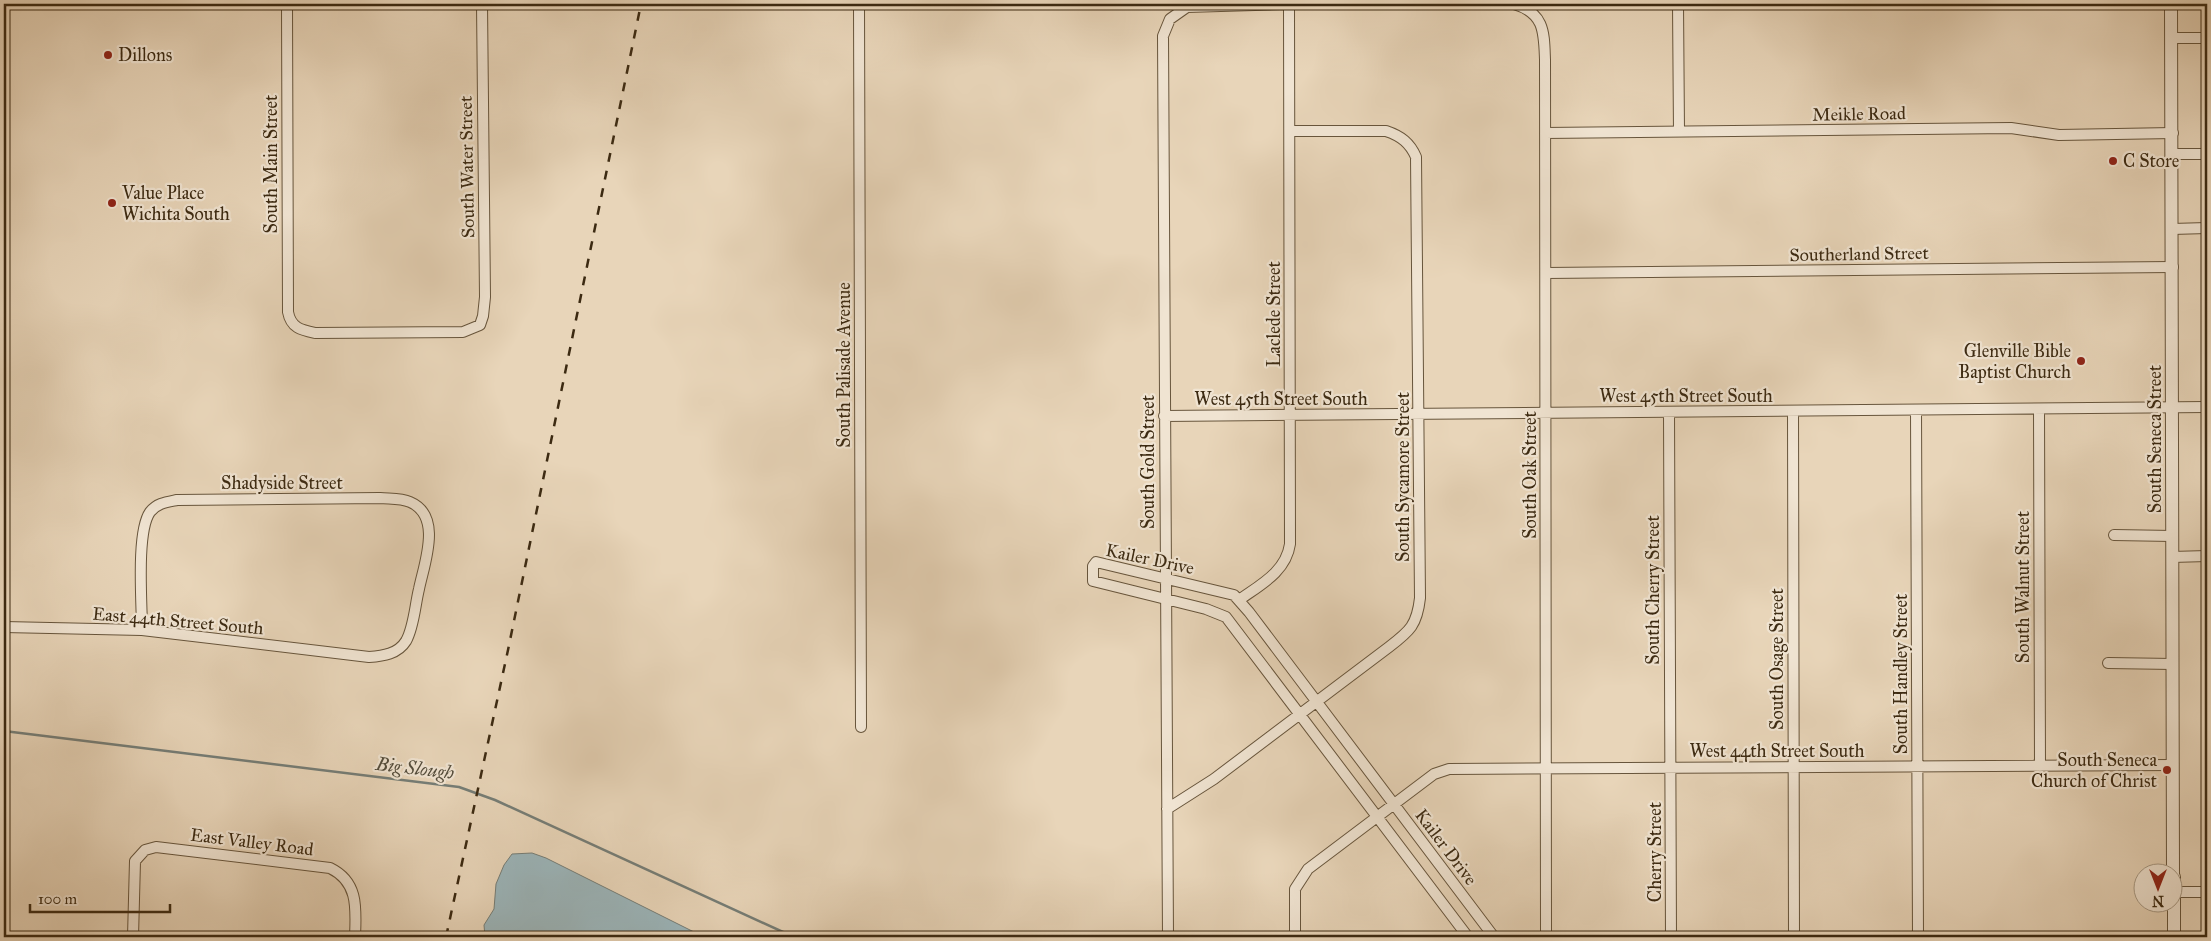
<svg xmlns="http://www.w3.org/2000/svg" width="2211" height="941" viewBox="0 0 2211 941" font-family="'IM FELL Great Primer',serif">
  <style>
    .water { fill: #9cb6bb; stroke: #767e77 }
    .lines { fill: none; stroke-linecap: round; stroke-linejoin: round }
    .stream { stroke: #767e77; stroke-width: 2.5 }
    .minor-casing { stroke: #67553c; stroke-width: 12 }
    .tertiary-casing { stroke: #67553c; stroke-width: 14 }
    .minor { stroke: #f0e4d2; stroke-width: 10 }
    .tertiary { stroke: #f0e4d2; stroke-width: 12 }
    .rail { stroke: #3c2a12; stroke-width: 2.5; stroke-dasharray: 9 9; stroke-linecap: butt }
    .poi-dot { fill: #8f2418; stroke: #f0e4d2; stroke-width: 2 }
    .labels { text-anchor: middle; dominant-baseline: central; stroke-width: 4.5; stroke-linejoin: round; paint-order: stroke }
    .poi-label { font-size: 18px; fill: #3c2a12; stroke: #f0e4d2; text-anchor: start }
    .street-label { font-size: 18px; fill: #3c2a12; stroke: #f0e4d2 }
    .water-label { font-size: 19px; font-style: italic; fill: #544d3c; stroke: #f0e4d2 }
  </style>
  <rect width="100%" height="100%" fill="#e8d5b9"/>
  <filter id="stains"><feTurbulence type="fractalNoise" baseFrequency=".004" numOctaves="4"/><feColorMatrix values="0 0 0 0 .2 0 0 0 0 .09 0 0 0 0 .02 0 0 0 .5 -.17"/></filter>
  <radialGradient id="worn" r=".72"><stop offset=".6" stop-color="#630" stop-opacity="0"/><stop offset="1" stop-color="#630" stop-opacity=".3"/></radialGradient>
  <path class="water" d="M 532,853 L 546,858 L 704,937 L 485,937 L 484,925 L 494,909 L 496,884 L 504,865 L 512,854 Z"/>
  <g class="lines">
    <path class="stream" d="M 4,731 L 459,787 L 495,800 L 794,937"/>
    <defs>
      <path id="minor" d="M 287,4 L 288,312 C 291,328 301,330 315,333 L 463,332 L 480,325 L 483,316 L 485,297 L 482,4
        M 859,4 L 861,727
        M 1514,4 C 1545,13 1544,33 1545,60 L 1546,937
        M 1678,4 L 1679,132
        M 2172,38 L 2207,38
        M 1545,133 L 2011,128 L 2059,135 L 2173,133
        M 2173,154 L 2207,154
        M 2172,229 L 2207,228
        M 1546,273 L 2173,267
        M 2039,409 L 2040,766
        M 1916,410 L 1918,937
        M 1793,411 L 1794,937
        M 1669,412 L 1671,937
        M 1164,416 L 2207,407
        M 2114,535 L 2172,536
        M 2172,557 L 2207,556
        M 1239,600 C 1260,585 1286,572 1290,544 L 1289,4
        M 4,627 L 142,630 L 369,657 C 383,656 398,654 406,641 C 414,627 415,605 419,589 C 424,564 443,516 410,502 C 401,498 390,499 380,498 L 177,500 C 167,502 157,503 150,512 C 136,532 142,604 142,630
        M 2108,663 L 2173,664
        M 1167,809 L 1214,779 L 1389,647 C 1410,631 1417,625 1420,598 L 1416,157 C 1410,143 1401,136 1386,131 L 1290,131
        M 2174,892 L 2207,892
        M 133,937 L 135,861 L 145,850 L 156,847 L 330,868 C 359,882 356,909 355,937
        M 1168,937 L 1163,36 L 1170,19 L 1187,7 L 1289,4
        M 1295,937 L 1295,889 L 1308,869 L 1434,774 L 1449,769 L 2173,765
        M 1468,937 L 1226,617 L 1206,609 L 1093,581 L 1093,566 L 1096,562 L 1234,595 L 1249,612 L 1494,937"/>
      <path id="tertiary" d="M 2171,4 L 2173,874
        M 2174,877 L 2174,937"/>
    </defs>
    <use href="#minor" class="minor-casing"/>
    <use href="#tertiary" class="tertiary-casing"/>
    <use href="#minor" class="minor"/>
    <use href="#tertiary" class="tertiary"/>
    <path class="rail" d="M 446,937 L 508,650 L 641,4"/>
  </g>
  <g class="poi-dot">
    <circle cx="108" cy="55" r="5"/>
    <circle cx="2113" cy="161" r="5"/>
    <circle cx="112" cy="203" r="5"/>
    <circle cx="2081" cy="361" r="5"/>
    <circle cx="2167" cy="770" r="5"/>
  </g>
  <g class="labels">
    <g class="poi-label">
      <text x="118" y="55">Dillons</text>
      <text x="2123" y="161">C Store</text>
      <text x="122" y="193">Value Place<tspan x="122" dy="21">Wichita South</tspan></text>
      <text x="2071" y="351" text-anchor="end">Glenville Bible<tspan x="2071" dy="21">Baptist Church</tspan></text>
      <text x="2157" y="760" text-anchor="end">South Seneca<tspan x="2157" dy="21">Church of Christ</tspan></text>
    </g>
    <g class="street-label">
      <text transform="translate(1859 114) rotate(-1)">Meikle Road</text>
      <text transform="translate(271 164) rotate(-90)">South Main Street</text>
      <text transform="translate(467 167) rotate(-91)">South Water Street</text>
      <text transform="translate(1859 254) rotate(-1)">Southerland Street</text>
      <text transform="translate(1274 314) rotate(-90)">Laclede Street</text>
      <text transform="translate(844 365) rotate(-90)">South Palisade Avenue</text>
      <text x="1686" y="396">West 45th Street South</text>
      <text x="1281" y="399">West 45th Street South</text>
      <text transform="translate(2155 439) rotate(-90)">South Seneca Street</text>
      <text transform="translate(1148 462) rotate(-90)">South Gold Street</text>
      <text transform="translate(1530 475) rotate(-90)">South Oak Street</text>
      <text transform="translate(1403 477) rotate(-90)">South Sycamore Street</text>
      <text x="282" y="483">Shadyside Street</text>
      <text transform="translate(1150 559) rotate(12)">Kailer Drive</text>
      <text transform="translate(2023 587) rotate(-90)">South Walnut Street</text>
      <text transform="translate(1653 590) rotate(-90)">South Cherry Street</text>
      <text transform="translate(178 621) rotate(5)">East 44th Street South</text>
      <text transform="translate(1777 659) rotate(-90)">South Osage Street</text>
      <text transform="translate(1901 674) rotate(-90)">South Handley Street</text>
      <text x="1777" y="751">West 44th Street South</text>
      <text transform="translate(252 842) rotate(7)">East Valley Road</text>
      <text transform="translate(1446 847) rotate(53)">Kailer Drive</text>
      <text transform="translate(1655 852) rotate(-90)">Cherry Street</text>
    </g>
    <g class="water-label">
      <text transform="translate(415 768) rotate(7)">Big Slough</text>
    </g>
  </g>
  <rect width="2211" height="941" fill="none" stroke="#e8d5b9" stroke-width="20"/>
  <rect x="5" y="5" width="2201" height="931" fill="none" stroke="#3c2a12" stroke-width="2.5"/>
  <rect x="10" y="10" width="2191" height="921" fill="none" stroke="#3c2a12"/>
  <g transform="translate(2158 888) rotate(180)"><circle r="24" fill="#f0e4d2" stroke="#a89a85"/>
  <path d="M0-4L9 19L0 12L-9 19Z" fill="#8f2418"/>
  <text y="-8" font-size="14" font-weight="bold" text-anchor="middle" fill="#3c2a12">N</text>
  </g>
  <path d="M30 904v8h140v-8" fill="none" stroke="#3c2a12" stroke-width="2.5"/>
  <text x="38" y="904" font-size="15" fill="#3c2a12" stroke="#f0e4d2" stroke-width="4" paint-order="stroke">100 m</text>
  <rect width="100%" height="100%" filter="url(#stains)"/>
  <rect width="100%" height="100%" fill="url(#worn)"/>
</svg>
